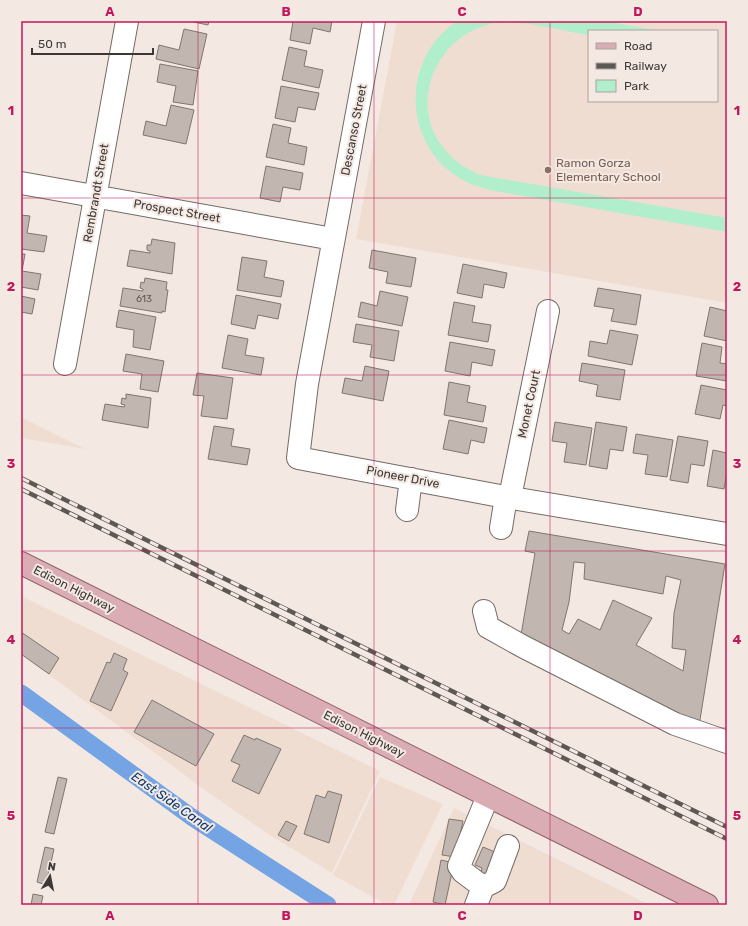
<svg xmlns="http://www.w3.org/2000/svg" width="748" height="926" viewBox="0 0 748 926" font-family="Rubik,sans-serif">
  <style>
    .built { fill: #f0ddd2; fill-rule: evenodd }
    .green { fill: #b0eecc }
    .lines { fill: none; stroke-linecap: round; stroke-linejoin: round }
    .canal { stroke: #74a4e3; stroke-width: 17 }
    .building { fill: #c1b6b0; stroke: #807670; fill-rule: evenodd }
    .minor-casing { stroke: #756b65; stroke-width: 24 }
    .major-casing { stroke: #936069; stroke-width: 24 }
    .minor { stroke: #fff; stroke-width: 22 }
    .major { stroke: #daadb5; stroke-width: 22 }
    .rail-casing { stroke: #5e5855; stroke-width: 4.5 }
    .rail { stroke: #f4e9e2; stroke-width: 3; stroke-dasharray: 9; stroke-linecap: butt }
    .grid { fill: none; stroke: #c2185b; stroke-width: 1; stroke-opacity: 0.55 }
    .education-dot { fill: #8d6e63; stroke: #f4e9e2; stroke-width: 1.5 }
    .labels { text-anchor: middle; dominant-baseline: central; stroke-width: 4; stroke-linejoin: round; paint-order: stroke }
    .number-label { font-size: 10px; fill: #5e5854 }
    .street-label { font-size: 12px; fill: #3d3836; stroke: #f4e9e2 }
    .education-label { font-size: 12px; fill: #785e54; stroke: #f4e9e2; text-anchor: start }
    .water-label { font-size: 13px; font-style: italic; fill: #093972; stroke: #f4e9e2 }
    .neatline { fill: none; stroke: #c2185b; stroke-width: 1.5 }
    .grid-label { font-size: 13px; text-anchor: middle; font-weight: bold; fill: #c2185b }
  </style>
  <rect width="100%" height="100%" fill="#f4e9e2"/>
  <path class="built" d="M 397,21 L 727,21 L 727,303 L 356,239 ZM 589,31 L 717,31 L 717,101 L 589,101 Z
    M 21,417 L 85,449 L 21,438 Z
    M 21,596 L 380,771 L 332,873 L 268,834 L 209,793 L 21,654 Z
    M 380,777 L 443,804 L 394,905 L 387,905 L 333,875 Z
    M 454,808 L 650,905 L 409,905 Z"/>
  <path class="green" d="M 458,21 L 604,21 L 661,31 L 589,31 L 589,35 C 561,31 514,17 487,25 C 436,39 409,102 442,146 C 452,160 465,168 480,175 L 727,218 L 727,232 L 495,191 C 477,187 460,181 446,168 C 401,129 407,52 458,21 Z"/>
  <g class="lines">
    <path class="canal" d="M 21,693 L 193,818 L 328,905"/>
  </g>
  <path class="building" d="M 189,21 L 209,21 L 208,25 Z
    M 293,21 L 332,21 L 330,32 L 313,28 L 310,44 L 290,40 Z
    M 184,29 L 207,34 L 199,69 L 156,59 L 159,45 L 179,50 Z
    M 289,47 L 307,51 L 304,66 L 323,70 L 319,88 L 282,80 Z
    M 160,64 L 198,71 L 193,105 L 173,102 L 176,86 L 157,82 Z
    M 281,86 L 319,93 L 315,110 L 298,107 L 295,122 L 275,118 Z
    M 171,105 L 194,110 L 186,144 L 143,135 L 146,121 L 166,126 Z
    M 273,124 L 291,128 L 288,143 L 307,147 L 304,165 L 266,157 Z
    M 266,166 L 303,173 L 300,190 L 283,187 L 280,202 L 260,198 Z
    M 21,215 L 30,216 L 27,233 L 47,236 L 44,252 L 21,249 Z
    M 152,239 L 175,243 L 172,274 L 127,266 L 130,250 L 150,253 L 150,251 L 147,250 L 147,245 L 151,245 Z
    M 372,250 L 416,258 L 411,287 L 386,283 L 388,272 L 369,268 Z
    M 21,254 L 25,254 L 22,271 L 41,274 L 38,290 L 21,287 Z
    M 242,257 L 267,261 L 264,277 L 284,281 L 281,297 L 237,290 Z
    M 463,264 L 507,273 L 504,288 L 484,284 L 482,298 L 457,293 Z
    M 145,278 L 167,282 L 166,290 L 168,290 L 165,312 L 162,311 L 162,313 L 120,306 L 123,288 L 143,291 L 143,289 L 140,288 L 141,282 L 144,283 Z
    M 598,288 L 641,295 L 636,325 L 611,321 L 614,309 L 594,306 Z
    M 380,291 L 408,297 L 402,326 L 358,317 L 361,302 L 377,306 Z
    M 236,295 L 281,304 L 278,319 L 258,315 L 255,329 L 231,324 Z
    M 21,296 L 35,299 L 32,314 L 21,312 Z
    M 454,302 L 475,306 L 472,322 L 491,325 L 488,342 L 448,335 Z
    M 710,307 L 727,311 L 727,341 L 704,336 Z
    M 119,310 L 156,317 L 150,350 L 133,347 L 134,330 L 116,327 Z
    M 356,324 L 399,331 L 394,361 L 370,357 L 372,345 L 353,342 Z
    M 610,330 L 638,335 L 632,365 L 588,356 L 590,341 L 607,344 Z
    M 228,335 L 248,339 L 245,355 L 264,358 L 261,375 L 222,368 Z
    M 450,342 L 495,350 L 492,366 L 472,362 L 470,376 L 445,371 Z
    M 702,343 L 722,347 L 720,363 L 727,364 L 727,381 L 696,376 Z
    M 126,354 L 164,361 L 158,392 L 140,389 L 142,374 L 123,371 Z
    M 582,363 L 625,370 L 620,400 L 596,396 L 598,385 L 579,381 Z
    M 365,366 L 389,371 L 383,401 L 342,393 L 345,378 L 362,381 Z
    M 197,373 L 233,378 L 227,419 L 201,416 L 204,396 L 193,395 Z
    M 449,382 L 470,386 L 467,402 L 486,406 L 483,422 L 444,415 Z
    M 701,385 L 727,390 L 727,406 L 723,405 L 720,419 L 695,414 Z
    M 126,394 L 151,398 L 148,428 L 102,420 L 105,404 L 124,407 L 125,405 L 121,404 L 122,398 L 126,399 Z
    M 449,420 L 487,428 L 484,443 L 471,440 L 468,454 L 443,449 Z
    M 555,422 L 592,428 L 586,465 L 564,462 L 567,443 L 552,441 Z
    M 596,422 L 627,427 L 623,451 L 610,449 L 607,469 L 589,466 Z
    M 214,426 L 234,429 L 231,446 L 250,449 L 247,465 L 208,459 Z
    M 636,434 L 673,440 L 667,477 L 645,474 L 648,455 L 633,453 Z
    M 678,436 L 708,441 L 704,466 L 691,464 L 688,483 L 670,480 Z
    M 713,450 L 727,453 L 727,472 L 724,489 L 707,486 Z
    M 529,531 L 725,564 L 699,726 L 521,635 L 535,553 L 525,551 ZM 574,562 L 585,563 L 584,579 L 663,594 L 666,576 L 681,580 L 674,613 L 672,648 L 686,650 L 683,671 L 636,645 L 652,618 L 613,600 L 600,630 L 578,619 L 569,634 L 562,630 L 569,602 Z
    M 21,632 L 59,658 L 49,674 L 21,654 Z
    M 114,653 L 127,659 L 123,670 L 128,673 L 111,711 L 90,701 L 107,662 L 110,663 Z
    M 152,700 L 214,734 L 196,766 L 134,732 Z
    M 244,735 L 255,740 L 256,738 L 281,749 L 259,794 L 232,781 L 240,765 L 231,761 Z
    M 58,777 L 67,779 L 54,834 L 45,832 Z
    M 328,791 L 342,795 L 329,843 L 304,834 L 316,795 L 325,798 Z
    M 449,819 L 463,821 L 455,857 L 442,855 Z
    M 286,821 L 297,826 L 289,841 L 278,835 Z
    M 45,847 L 54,849 L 46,885 L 37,882 Z
    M 483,847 L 502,855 L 490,880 L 480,875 L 482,868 L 475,865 Z
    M 441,860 L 454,863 L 445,905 L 433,902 Z
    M 33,894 L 43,896 L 41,905 L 31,905 Z"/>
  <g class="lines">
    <defs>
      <path id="minor" d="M 374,21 L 307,384 L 298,458 L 500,496 L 727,534
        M 21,183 L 333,239
        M 65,364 L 127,21
        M 510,497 L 548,311
        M 407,510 L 411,479
        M 501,528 L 506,497
        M 484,611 L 488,627 L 522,646 L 675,724 L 727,742
        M 483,887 L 495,881 L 508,846
        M 476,905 L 483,887 L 463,872 L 459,866 L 488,796"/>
      <path id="major" d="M 21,563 L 707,905"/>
    </defs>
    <use href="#minor" class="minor-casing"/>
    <use href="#major" class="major-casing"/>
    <use href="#minor" class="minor"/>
    <use href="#major" class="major"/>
    <defs>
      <path id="rail" d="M 21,478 L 727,827
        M 21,489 L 727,839"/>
    </defs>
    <use href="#rail" class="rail-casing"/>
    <use href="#rail" class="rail"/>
  </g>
  <path class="grid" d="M 198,21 L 198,905M 374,21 L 374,905M 550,21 L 550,905M 21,198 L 727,198M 21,375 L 727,375M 21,551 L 727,551M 21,728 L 727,728"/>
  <circle class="education-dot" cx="548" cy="170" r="4"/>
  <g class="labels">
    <g class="number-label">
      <text x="144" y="299">613</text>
    </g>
    <g class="street-label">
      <text transform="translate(354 130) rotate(-79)">Descanso Street</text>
      <text transform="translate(96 193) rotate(-80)">Rembrandt Street</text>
      <text transform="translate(177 211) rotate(10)">Prospect Street</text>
      <text transform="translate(529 404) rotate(-78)">Monet Court</text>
      <text transform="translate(403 477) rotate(11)">Pioneer Drive</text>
      <text transform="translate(74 589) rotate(27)">Edison Highway</text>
      <text transform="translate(364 734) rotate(27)">Edison Highway</text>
    </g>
    <g class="education-label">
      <text x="556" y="163">Ramon Gorza<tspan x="556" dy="14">Elementary School</tspan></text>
    </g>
    <g class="water-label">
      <text transform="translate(172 802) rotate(35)">East Side Canal</text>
    </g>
  </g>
  <rect width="748" height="926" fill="none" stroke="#f4e9e2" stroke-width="44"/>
  <rect x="588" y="30" width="130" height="72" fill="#f4e9e2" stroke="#aba29d"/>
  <rect x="596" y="43" width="20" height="6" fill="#daadb5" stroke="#aba29d"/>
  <text x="624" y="50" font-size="12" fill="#3d3836">Road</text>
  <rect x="596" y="63" width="20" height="6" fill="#5e5855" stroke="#aba29d"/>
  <text x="624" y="70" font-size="12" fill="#3d3836">Railway</text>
  <rect x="596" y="80" width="20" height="12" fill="#b0eecc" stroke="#aba29d"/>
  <text x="624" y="90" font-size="12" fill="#3d3836">Park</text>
  <g transform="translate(50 876) rotate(10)" stroke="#f4e9e2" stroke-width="3" paint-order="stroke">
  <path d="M0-3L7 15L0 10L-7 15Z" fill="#3d3836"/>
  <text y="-6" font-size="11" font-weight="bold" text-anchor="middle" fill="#3d3836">N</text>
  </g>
  <path d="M32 48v6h121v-6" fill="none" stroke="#3d3836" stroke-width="2"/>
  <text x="38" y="48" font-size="12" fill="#3d3836" stroke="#f4e9e2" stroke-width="3" paint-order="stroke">50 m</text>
  <rect x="22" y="22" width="704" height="882" class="neatline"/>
  <g class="grid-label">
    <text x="110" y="16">A</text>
    <text x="286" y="16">B</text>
    <text x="462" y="16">C</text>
    <text x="638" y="16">D</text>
    <text x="11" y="115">1</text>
    <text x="737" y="115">1</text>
    <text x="11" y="291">2</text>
    <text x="737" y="291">2</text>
    <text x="11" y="468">3</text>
    <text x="737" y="468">3</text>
    <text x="11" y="644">4</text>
    <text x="737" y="644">4</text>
    <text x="11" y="820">5</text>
    <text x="737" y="820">5</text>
    <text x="110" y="920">A</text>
    <text x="286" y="920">B</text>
    <text x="462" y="920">C</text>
    <text x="638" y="920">D</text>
  </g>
</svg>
